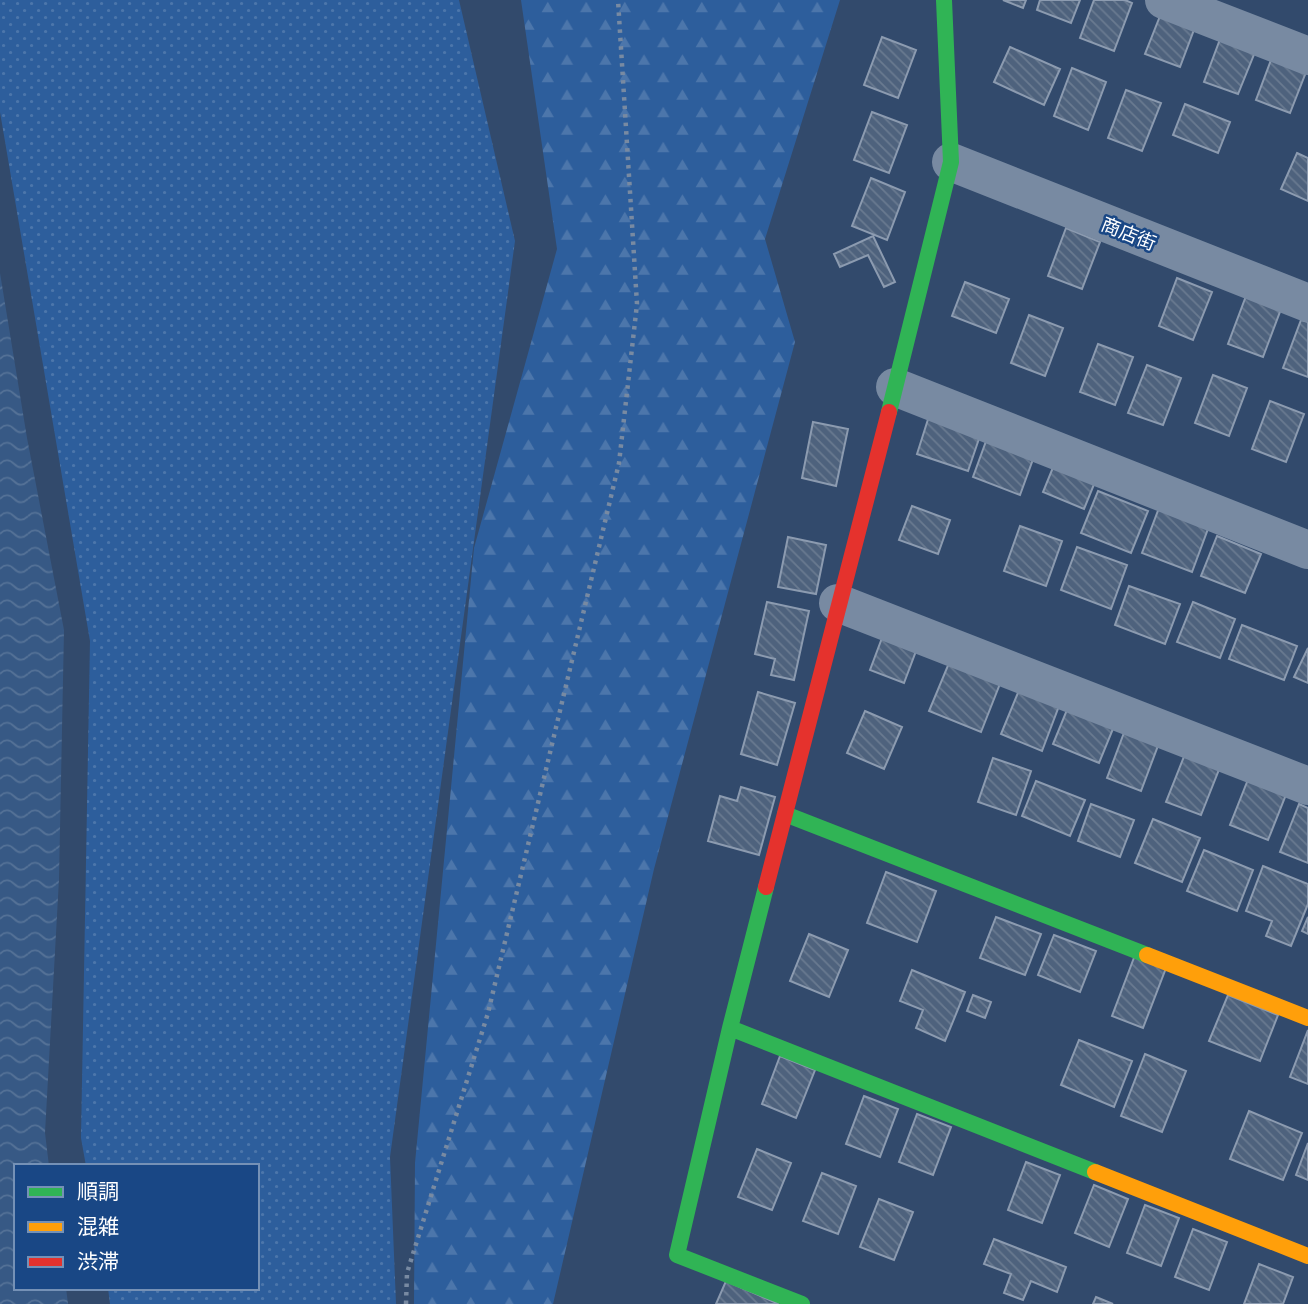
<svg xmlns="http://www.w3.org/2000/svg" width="1308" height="1304" viewBox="0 0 1308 1304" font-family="Commissioner,'Noto Sans JP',sans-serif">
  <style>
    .green { fill: url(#green-dots) }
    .forest { fill: url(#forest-firs) }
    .water { fill: url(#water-waves) }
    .building { fill: url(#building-back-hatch); stroke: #8c9bb0; stroke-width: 2 }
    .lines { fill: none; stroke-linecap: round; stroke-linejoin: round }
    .path { stroke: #788aa2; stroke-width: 4.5; stroke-dasharray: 3.5 5; stroke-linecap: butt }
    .street { stroke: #788aa2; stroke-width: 38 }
    .fast { stroke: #30b455; stroke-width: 16 }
    .slow { stroke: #ff9f0a; stroke-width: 16 }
    .jam { stroke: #e5322d; stroke-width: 16 }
    .labels { text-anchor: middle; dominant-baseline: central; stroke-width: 5; stroke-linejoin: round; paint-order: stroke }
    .street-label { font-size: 19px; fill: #fff; stroke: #194785 }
  </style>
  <defs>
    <pattern id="green-dots" width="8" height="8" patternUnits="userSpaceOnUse" patternTransform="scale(1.75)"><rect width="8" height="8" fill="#2d5e9c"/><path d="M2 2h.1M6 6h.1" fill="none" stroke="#4c76ab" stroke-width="1.8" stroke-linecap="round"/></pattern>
    <pattern id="forest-firs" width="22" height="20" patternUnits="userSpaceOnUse" patternTransform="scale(1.75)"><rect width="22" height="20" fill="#2d5e9c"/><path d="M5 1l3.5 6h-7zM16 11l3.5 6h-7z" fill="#4c76ab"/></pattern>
    <pattern id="water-waves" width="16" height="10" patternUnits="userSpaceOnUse" patternTransform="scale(1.75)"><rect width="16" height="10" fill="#375985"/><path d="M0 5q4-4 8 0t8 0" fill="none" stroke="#557297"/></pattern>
    <pattern id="building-back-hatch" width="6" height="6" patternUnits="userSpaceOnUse" patternTransform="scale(1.75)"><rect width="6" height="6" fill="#4e627d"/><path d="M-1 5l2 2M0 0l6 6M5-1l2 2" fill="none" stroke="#697a90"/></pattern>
  </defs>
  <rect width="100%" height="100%" fill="#324a6c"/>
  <path class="green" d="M 0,0 L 459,0 L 515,241 L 390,1157 L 396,1304 L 110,1304 L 108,1288 L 257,1288 L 257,1166 L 86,1166 L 81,1138 L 90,641 L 0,112 Z"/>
  <path class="forest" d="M 521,0 L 840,0 L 765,239 L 795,342 L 654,869 L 553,1304 L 414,1304 L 415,1163 L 474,548 L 557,249 Z"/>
  <path class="water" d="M 0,273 L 27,438 L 64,630 L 59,879 L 45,1133 L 49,1166 L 16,1166 L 16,1288 L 66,1288 L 68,1304 L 0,1304 Z"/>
  <path class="building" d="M 1003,0 L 1026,0 L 1023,8 Z
    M 1040,0 L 1080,0 L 1071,23 L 1037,10 Z
    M 1094,0 L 1125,0 L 1132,3 L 1114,51 L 1080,38 Z
    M 1164,6 L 1198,19 L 1180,67 L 1145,54 Z
    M 1222,34 L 1257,47 L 1238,94 L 1204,82 Z
    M 882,37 L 916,50 L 898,98 L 864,85 Z
    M 1010,47 L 1060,69 L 1044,105 L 994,82 Z
    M 1274,52 L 1308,67 L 1290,113 L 1256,100 Z
    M 1072,68 L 1106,82 L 1088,130 L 1054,116 Z
    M 1126,90 L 1161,103 L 1142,151 L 1108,138 Z
    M 1185,104 L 1230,122 L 1218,153 L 1173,135 Z
    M 872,112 L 907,125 L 889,173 L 854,160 Z
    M 1297,153 L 1308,158 L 1308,201 L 1281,189 Z
    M 871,178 L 905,192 L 887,240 L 852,226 Z
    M 1066,228 L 1100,242 L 1082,289 L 1048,276 Z
    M 873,236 L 895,282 L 884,287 L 868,255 L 840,267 L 834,254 Z
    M 1177,278 L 1212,292 L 1193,340 L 1159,326 Z
    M 965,282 L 1009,299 L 996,333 L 952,316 Z
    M 1246,296 L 1281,309 L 1263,357 L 1228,344 Z
    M 1029,315 L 1063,328 L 1045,376 L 1011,363 Z
    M 1301,320 L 1308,322 L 1308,377 L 1283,368 Z
    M 1098,344 L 1133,357 L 1115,405 L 1080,392 Z
    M 1147,365 L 1181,378 L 1163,425 L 1128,413 Z
    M 1213,375 L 1247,388 L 1229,436 L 1195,423 Z
    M 1270,401 L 1304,414 L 1286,462 L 1252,449 Z
    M 930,413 L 982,430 L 968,471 L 917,454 Z
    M 813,422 L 848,429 L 836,486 L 802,478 Z
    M 989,433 L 1036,451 L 1020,495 L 973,477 Z
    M 1056,460 L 1097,477 L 1084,509 L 1043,492 Z
    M 1098,491 L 1148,511 L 1131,553 L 1081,533 Z
    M 1162,500 L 1212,518 L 1192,572 L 1142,553 Z
    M 912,506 L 950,520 L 938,554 L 899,540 Z
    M 1020,526 L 1062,541 L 1046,586 L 1004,571 Z
    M 1217,536 L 1261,554 L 1245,593 L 1201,576 Z
    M 788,537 L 826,545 L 816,594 L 778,587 Z
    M 1077,547 L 1127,565 L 1111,609 L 1061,590 Z
    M 1129,586 L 1180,604 L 1165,644 L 1115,625 Z
    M 767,602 L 809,611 L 794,680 L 771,675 L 775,659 L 755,654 Z
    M 1193,602 L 1235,619 L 1220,658 L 1177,642 Z
    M 888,622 L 922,635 L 904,683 L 870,670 Z
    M 1242,625 L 1297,646 L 1284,680 L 1229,659 Z
    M 1308,648 L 1308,683 L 1294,677 Z
    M 954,651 L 1005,671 L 981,732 L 929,711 Z
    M 1022,683 L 1062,698 L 1042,751 L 1001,734 Z
    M 758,692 L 795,703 L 777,765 L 741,754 Z
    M 1071,700 L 1117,719 L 1099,763 L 1053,744 Z
    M 865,711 L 902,727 L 884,769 L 847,753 Z
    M 1125,730 L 1159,743 L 1141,791 L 1107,778 Z
    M 1185,754 L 1220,767 L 1201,815 L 1166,802 Z
    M 993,758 L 1031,771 L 1016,815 L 978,802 Z
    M 1249,777 L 1287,792 L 1268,840 L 1230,825 Z
    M 1036,781 L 1085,800 L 1070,836 L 1022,816 Z
    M 741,787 L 775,797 L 759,855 L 708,841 L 720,796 L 737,801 Z
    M 1091,804 L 1134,820 L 1120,857 L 1078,841 Z
    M 1299,804 L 1308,808 L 1308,863 L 1280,852 Z
    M 1153,819 L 1200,838 L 1182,882 L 1135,863 Z
    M 1204,850 L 1253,870 L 1237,911 L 1187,891 Z
    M 1263,866 L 1308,884 L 1308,904 L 1291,946 L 1266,936 L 1272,921 L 1246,911 Z
    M 886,872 L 936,891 L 917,942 L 867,923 Z
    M 996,917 L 1041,934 L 1025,975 L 980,958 Z
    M 1308,917 L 1308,934 L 1302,931 Z
    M 809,934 L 848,950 L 829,997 L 790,981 Z
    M 1054,935 L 1096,951 L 1080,992 L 1038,975 Z
    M 1135,955 L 1166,968 L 1143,1028 L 1112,1016 Z
    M 912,970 L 965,992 L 945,1041 L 916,1028 L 923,1010 L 900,1001 Z
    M 973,995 L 991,1002 L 985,1018 L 967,1011 Z
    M 1228,995 L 1278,1015 L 1260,1061 L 1209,1041 Z
    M 1308,1030 L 1308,1084 L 1290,1077 Z
    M 1079,1040 L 1132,1061 L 1114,1107 L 1061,1085 Z
    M 1145,1054 L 1186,1071 L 1162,1132 L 1121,1116 Z
    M 780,1056 L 815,1070 L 796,1118 L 762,1104 Z
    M 864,1096 L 898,1109 L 880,1157 L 846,1144 Z
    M 1249,1111 L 1302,1133 L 1283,1180 L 1230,1159 Z
    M 917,1114 L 951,1127 L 933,1175 L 899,1162 Z
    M 1308,1143 L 1308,1180 L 1296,1175 Z
    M 757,1149 L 791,1163 L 772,1210 L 738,1197 Z
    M 1026,1162 L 1060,1175 L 1042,1223 L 1008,1210 Z
    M 822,1173 L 856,1186 L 838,1234 L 803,1221 Z
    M 1094,1185 L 1128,1199 L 1109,1247 L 1075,1233 Z
    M 879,1199 L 913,1212 L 894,1260 L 860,1247 Z
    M 1145,1205 L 1179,1218 L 1161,1266 L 1127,1253 Z
    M 1193,1229 L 1227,1242 L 1209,1290 L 1175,1277 Z
    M 994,1239 L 1066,1267 L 1057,1292 L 1031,1281 L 1023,1300 L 1004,1293 L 1011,1274 L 984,1264 Z
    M 1259,1264 L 1293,1277 L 1283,1304 L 1244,1304 Z
    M 726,1281 L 779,1304 L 716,1304 Z
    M 1096,1297 L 1113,1304 L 1093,1304 Z"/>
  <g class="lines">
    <path class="path" d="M 406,1304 L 407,1273 L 488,1013 L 619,463 L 637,304 L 618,0"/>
    <path class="street" d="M 1164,0 L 1308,56
      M 951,162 L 1308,303
      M 895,387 L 1308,550
      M 838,603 L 1308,786"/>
    <path class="fast" d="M 889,412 L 951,162 L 944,0
      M 785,814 L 1147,955
      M 766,887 L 730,1028 L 677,1255 L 802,1304
      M 730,1028 L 1095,1172"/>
    <path class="slow" d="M 1147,955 L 1308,1018
      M 1095,1172 L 1308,1256"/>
    <path class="jam" d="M 766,887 L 889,412"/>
  </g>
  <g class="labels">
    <g class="street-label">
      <text transform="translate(1129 233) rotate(22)">商店街</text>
    </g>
  </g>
  <rect x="14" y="1164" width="245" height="126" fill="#194785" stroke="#7591b6" stroke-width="2"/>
  <rect x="28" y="1187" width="35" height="10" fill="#30b455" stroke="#7591b6" stroke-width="2"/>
  <text x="77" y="1199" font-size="21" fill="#ffffff">順調</text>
  <rect x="28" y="1222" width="35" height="10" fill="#ff9f0a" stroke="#7591b6" stroke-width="2"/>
  <text x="77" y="1234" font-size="21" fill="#ffffff">混雑</text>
  <rect x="28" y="1257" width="35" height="10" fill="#e5322d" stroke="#7591b6" stroke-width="2"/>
  <text x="77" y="1269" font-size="21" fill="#ffffff">渋滞</text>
</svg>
